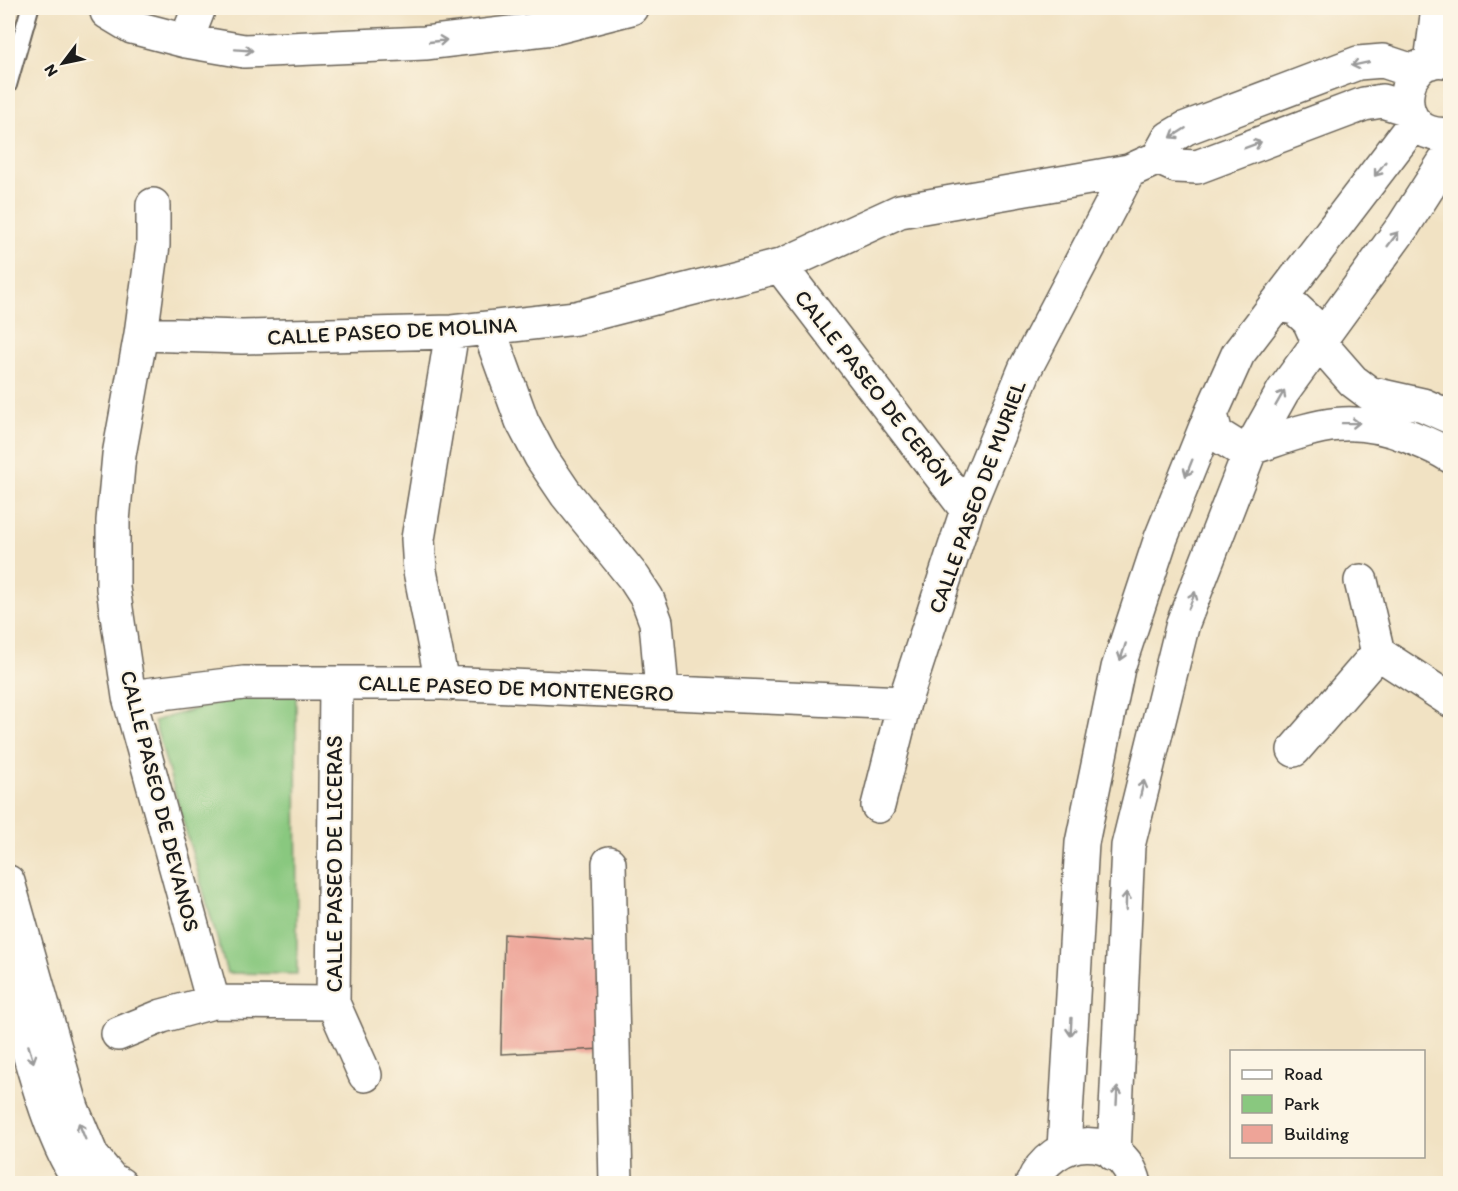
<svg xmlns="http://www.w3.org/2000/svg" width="1458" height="1191" viewBox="0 0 1458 1191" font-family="Itim,sans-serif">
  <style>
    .green { fill: #89c87f; stroke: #52724e; stroke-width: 1.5 }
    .building { fill: #eea498 }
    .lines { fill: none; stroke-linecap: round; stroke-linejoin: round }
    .service-casing { stroke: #676156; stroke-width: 20 }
    .minor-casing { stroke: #676156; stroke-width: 36 }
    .secondary-casing { stroke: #676156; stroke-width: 36 }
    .service { stroke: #fff; stroke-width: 16 }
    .minor { stroke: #fff; stroke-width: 33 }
    .secondary { stroke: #fff; stroke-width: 33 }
    .oneway { stroke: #999 }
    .labels { text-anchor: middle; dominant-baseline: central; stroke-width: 4.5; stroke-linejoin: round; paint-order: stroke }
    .street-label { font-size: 22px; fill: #1c1c1c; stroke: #fcf5e5 }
  </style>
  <rect width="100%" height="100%" fill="#fcf5e5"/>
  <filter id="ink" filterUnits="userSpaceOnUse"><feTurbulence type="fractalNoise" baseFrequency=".0167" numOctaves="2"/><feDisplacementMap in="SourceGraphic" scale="12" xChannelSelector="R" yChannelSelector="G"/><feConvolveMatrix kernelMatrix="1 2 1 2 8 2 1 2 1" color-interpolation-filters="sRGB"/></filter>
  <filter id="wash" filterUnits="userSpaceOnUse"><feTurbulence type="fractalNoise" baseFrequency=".008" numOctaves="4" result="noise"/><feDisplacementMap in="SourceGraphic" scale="24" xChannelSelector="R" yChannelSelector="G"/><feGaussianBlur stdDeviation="1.35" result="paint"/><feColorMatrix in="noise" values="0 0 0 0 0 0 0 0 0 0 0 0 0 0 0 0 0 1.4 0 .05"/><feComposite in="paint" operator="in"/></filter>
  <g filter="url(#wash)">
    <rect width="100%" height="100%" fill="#f1e2c3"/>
    <path class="green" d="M 239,696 L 296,696 L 297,974 L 227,973 L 154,721 Z"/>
    <g id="blocks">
      <path class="building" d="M 504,934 L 596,941 L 602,1049 L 501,1054 Z"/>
    </g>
  </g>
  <g filter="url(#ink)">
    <use href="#blocks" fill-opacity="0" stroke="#676156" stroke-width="1.5"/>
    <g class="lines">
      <defs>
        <path id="service" d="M 8,85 L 30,8"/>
        <path id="minor" d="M 107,12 L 132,27 L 186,41 L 244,51 L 425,43 L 553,28 L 631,8
          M 186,41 L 199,8
          M 1431,62 L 1438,8
          M 1450,62 C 1399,47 1386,141 1450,134
          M 1158,158 L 1176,166 L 1197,167 L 1364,104 L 1382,101 L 1408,109
          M 153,205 L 153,245 L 141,334 L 119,455 L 113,521 L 113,588 L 129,697 L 213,1002
          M 780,266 L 967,510
          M 1278,305 L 1295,308 L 1309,321 L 1318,341 L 1353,381 L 1369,393 L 1423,405 L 1450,417
          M 489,330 L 522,421 L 541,457 L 566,494 L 634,578 L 647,598 L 656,622 L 662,691
          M 141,334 L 242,337 L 452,332 L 576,318 L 780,266 L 900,211 L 1129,171 L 1158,158 L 1169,138 L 1186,128 L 1358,63 L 1383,61 L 1416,72
          M 1211,414 L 1216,434 L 1240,449 L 1251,448 C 1310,429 1346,411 1408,436 C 1423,442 1437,447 1450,456
          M 1361,581 L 1378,653 L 1450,700
          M 336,683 L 333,1003 L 365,1075
          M 442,683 L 420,571 L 418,539 L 452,332
          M 129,697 L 244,683 L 442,683 L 904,703
          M 1294,750 L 1378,653
          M 878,806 L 904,703 L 967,510 L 1025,369 L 1129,171
          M 609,863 L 616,1184
          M 8,882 L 72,1108 L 92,1156 L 112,1180 L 120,1184
          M 8,978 C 24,1031 49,1145 83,1184
          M 118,1034 L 162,1016 L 213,1002 L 333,1003
          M 1064,1148 L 1082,843 L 1118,668 L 1161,538 L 1211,414 L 1238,354 L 1415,122
          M 1114,1154 L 1128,846 L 1183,623 L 1251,448 L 1283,391 L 1404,225 L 1450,153"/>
        <path id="secondary" d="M 1032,1184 C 1052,1134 1122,1129 1135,1184"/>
      </defs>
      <use href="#service" class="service-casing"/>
      <use href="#minor" class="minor-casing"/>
      <use href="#secondary" class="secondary-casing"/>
      <use href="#service" class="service"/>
      <use href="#minor" class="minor"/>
      <use href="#secondary" class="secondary"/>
    </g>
    <defs><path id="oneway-shaft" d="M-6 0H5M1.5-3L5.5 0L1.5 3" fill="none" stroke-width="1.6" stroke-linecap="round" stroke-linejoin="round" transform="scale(1.5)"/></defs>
    <g class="oneway">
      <use href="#oneway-shaft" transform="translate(438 41) rotate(-6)"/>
      <use href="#oneway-shaft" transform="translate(244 50) rotate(4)"/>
      <use href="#oneway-shaft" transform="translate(1360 64) rotate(168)"/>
      <use href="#oneway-shaft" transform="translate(1178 133) rotate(148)"/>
      <use href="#oneway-shaft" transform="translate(1253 145) rotate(-21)"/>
      <use href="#oneway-shaft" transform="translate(1380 169) rotate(127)"/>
      <use href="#oneway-shaft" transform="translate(1393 239) rotate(-53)"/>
      <use href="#oneway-shaft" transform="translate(1280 398) rotate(-60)"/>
      <use href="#oneway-shaft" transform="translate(1351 423) rotate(-1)"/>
      <use href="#oneway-shaft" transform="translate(1189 468) rotate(112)"/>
      <use href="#oneway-shaft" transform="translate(1192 600) rotate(-69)"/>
      <use href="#oneway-shaft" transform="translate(1123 652) rotate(108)"/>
      <use href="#oneway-shaft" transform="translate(1142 789) rotate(-76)"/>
      <use href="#oneway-shaft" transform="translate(1126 901) rotate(-88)"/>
      <use href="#oneway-shaft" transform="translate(1071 1027) rotate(93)"/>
      <use href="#oneway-shaft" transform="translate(31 1054) rotate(73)"/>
      <use href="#oneway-shaft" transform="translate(1117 1096) rotate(-87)"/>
      <use href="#oneway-shaft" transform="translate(82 1131) rotate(-112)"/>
    </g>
  </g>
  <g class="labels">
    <g class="street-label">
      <text transform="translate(392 331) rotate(-3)">CALLE PASEO DE MOLINA</text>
      <text transform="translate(874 388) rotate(52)">CALLE PASEO DE CERÓN</text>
      <text transform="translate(977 497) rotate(-70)">CALLE PASEO DE MURIEL</text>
      <text transform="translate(516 688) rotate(2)">CALLE PASEO DE MONTENEGRO</text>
      <text transform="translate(160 801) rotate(76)">CALLE PASEO DE DEVANOS</text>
      <text transform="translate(334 864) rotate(-90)">CALLE PASEO DE LICERAS</text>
    </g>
  </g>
  <rect width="1458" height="1191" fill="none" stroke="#fcf5e5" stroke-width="30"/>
  <rect x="1230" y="1050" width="195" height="108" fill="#fcf5e5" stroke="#a29e95" stroke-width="1.5"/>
  <rect x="1242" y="1070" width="30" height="9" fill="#ffffff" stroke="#a29e95" stroke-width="1.5"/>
  <text x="1284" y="1080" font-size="18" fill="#1c1c1c">Road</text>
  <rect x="1242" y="1095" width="30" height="18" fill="#89c87f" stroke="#a29e95" stroke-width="1.5"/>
  <text x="1284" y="1110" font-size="18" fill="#1c1c1c">Park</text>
  <rect x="1242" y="1125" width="30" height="18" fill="#eea498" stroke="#a29e95" stroke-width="1.5"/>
  <text x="1284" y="1140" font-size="18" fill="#1c1c1c">Building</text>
  <g transform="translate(63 63) rotate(238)" stroke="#fcf5e5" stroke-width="4.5" paint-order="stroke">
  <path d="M0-4.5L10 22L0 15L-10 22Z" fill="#1c1c1c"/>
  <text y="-9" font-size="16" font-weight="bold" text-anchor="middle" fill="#1c1c1c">N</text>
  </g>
</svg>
